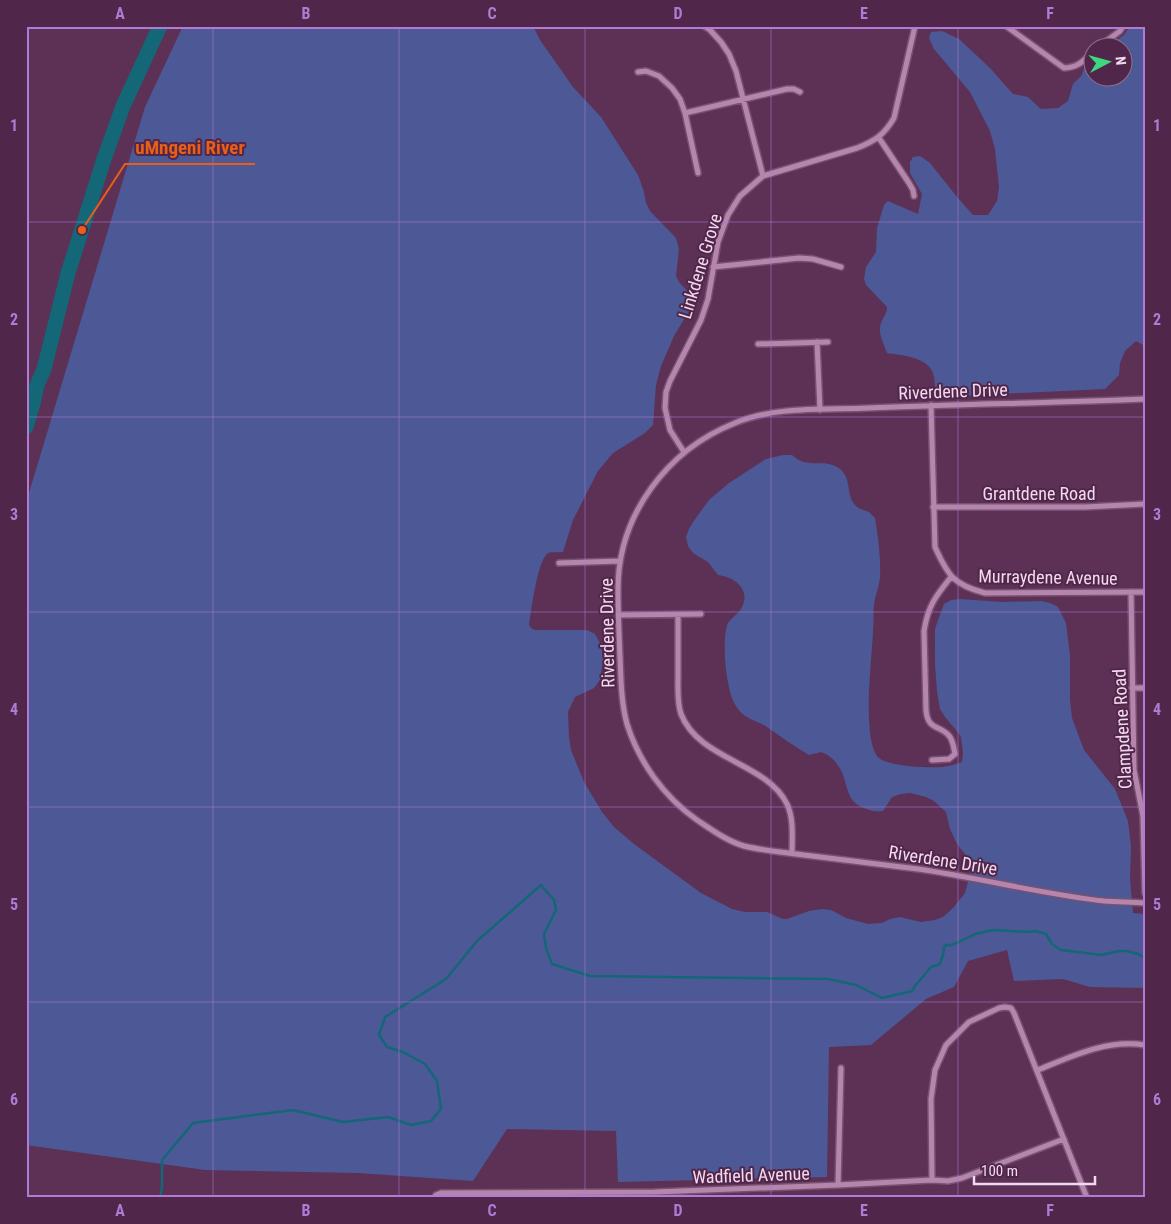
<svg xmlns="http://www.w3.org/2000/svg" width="1171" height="1224" viewBox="0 0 1171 1224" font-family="'Roboto Condensed',sans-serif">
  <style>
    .green { fill: #4c5996 }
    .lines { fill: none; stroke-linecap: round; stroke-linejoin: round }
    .stream { stroke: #136776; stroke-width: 2.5 }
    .river { stroke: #136776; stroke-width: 15 }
    .minor-casing { stroke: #765170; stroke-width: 8 }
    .minor { stroke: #b685ad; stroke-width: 5 }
    .grid { fill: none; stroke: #b17ad4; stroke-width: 1; stroke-opacity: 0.55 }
    .labels { text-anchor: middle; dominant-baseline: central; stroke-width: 4; stroke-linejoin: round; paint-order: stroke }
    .street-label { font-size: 18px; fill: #f4d9ee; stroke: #50274a }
    .leader { fill: none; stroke: #e95f17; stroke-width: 2 }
    .callout-dot { fill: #e95f17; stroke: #50274a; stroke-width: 2 }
    .callout-label { font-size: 19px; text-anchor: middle; font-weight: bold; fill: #e95f17; stroke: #50274a; stroke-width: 4; stroke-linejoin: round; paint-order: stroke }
    .neatline { fill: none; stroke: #b17ad4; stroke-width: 2 }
    .grid-label { font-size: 16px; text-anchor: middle; font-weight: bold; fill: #b17ad4 }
  </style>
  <rect width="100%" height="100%" fill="#5c3155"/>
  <path class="green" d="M 183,26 L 533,26 L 540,40 L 573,87 L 601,117 L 638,175 L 644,192 L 646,203 L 650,211 L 676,238 L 679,249 L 676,276 L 679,282 L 691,295 L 693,301 L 692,306 L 674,336 L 661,366 L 656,385 L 653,425 L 645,433 L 613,453 L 598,471 L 573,520 L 563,552 C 558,553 550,551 547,554 C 537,563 531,611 529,625 L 531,628 L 535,630 L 587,630 L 595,634 L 601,645 L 603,659 L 600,680 L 594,688 L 575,697 L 568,712 L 569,737 L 571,750 L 584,782 L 602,812 L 614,827 L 634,844 L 701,893 L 732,909 L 745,912 L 767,912 L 783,919 L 787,919 L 809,911 L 822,909 L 831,910 L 846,918 L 868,924 L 882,923 L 890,919 L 900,917 L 921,922 L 935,920 L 943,917 L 953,908 L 965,893 L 971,870 L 968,858 L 957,844 L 950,829 L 946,812 L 934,801 L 926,797 L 910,793 L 901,794 L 892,797 L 883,811 C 874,812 872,811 864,808 C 844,801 849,782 839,767 C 834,759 829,755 821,752 L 809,755 C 794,746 781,737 767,727 C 755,719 744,720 736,706 C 726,692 721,639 728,623 C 731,618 738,614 741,609 C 752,590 735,577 718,575 L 708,562 L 693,553 L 688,546 L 686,537 L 689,529 L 693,522 L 709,500 L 729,483 L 766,459 L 783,455 L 792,455 C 808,470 822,458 837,467 C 853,476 845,494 855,505 C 859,510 865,510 869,512 C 871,514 873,516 875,518 C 878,537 881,558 880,578 C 879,587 875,596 874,604 C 873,613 874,622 873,631 C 872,659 862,734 877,756 C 885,767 930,768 943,767 C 950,766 956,764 962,762 L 963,754 L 961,737 L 956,730 L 945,717 L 940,709 L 937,691 L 935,664 L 935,629 L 938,620 L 944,604 L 951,600 L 960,599 L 1001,602 L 1041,601 L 1050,603 L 1058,607 L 1066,623 L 1070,656 L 1070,700 L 1072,718 L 1084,750 L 1115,789 L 1128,821 L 1131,846 L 1130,879 L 1133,913 L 1145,914 L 1145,988 L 1090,987 L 1063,979 L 1014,981 L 1007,950 L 968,961 L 954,987 L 926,999 L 871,1045 L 829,1047 L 827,1177 L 618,1182 L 616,1131 L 507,1129 L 473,1181 L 358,1173 L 205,1170 L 26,1145 L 26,503 L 145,107 Z
    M 1130,26 L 1145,26 L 1145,346 L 1136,341 L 1125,351 L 1120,363 L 1119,375 L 1105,389 L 936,397 C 935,389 935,380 933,373 C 928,357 900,355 887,353 C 884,344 877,332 881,323 C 883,317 887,314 887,307 L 866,285 L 864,279 L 866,267 L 876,252 L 877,228 L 884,205 L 888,201 L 918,214 L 922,194 L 910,173 L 910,162 L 913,157 L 920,156 L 930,163 L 957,197 L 973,215 L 988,215 L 997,201 L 999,187 L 995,149 L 990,131 L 970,92 L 934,49 L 929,38 L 931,32 L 942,31 L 959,39 L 990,68 L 1013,94 L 1028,97 L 1041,109 L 1058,108 L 1068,101 L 1073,84 L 1082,75 L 1084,68 L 1093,57 L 1094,78 L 1124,78 L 1124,48 L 1106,47 L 1124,35 Z"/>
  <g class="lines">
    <path class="stream" d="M 160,1198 L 162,1187 L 162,1160 L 193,1123 L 293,1110 L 343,1122 L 388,1117 L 411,1125 L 431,1121 L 441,1109 L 437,1081 L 425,1064 L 403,1052 L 387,1047 L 379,1035 L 385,1017 L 446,979 L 477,941 L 541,885 L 554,900 L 556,910 L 544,934 L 546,948 L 552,964 L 590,976 L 828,979 L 856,985 L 882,998 L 912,991 L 915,986 L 931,967 L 940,964 L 943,955 L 944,947 L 946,945 L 951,945 L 959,942 L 975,934 L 993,930 L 1028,932 L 1035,931 L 1046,934 L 1052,944 L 1061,950 L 1101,955 L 1119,951 L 1127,951 L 1138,954 L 1145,958"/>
    <path class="river" d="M 26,427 L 34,400 L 37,385 L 44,369 L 68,273 L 104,159 L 123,106 L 160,26"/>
    <defs>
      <path id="minor" d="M 704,26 L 710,30 L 721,42 L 729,54 L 736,71 L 763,176
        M 1006,26 L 1064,68 C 1079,67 1083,61 1094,51
        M 1097,48 L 1120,31 L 1123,26
        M 638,72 L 646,71 L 659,76 L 672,88 L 680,99 L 685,113 L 698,173
        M 685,113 L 787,89 L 794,89 L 800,92
        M 879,138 L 909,183 L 913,190 L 914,196
        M 713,267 L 799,258 L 813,259 L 841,267
        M 817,342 L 820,410
        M 758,344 L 828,342
        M 1145,399 C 1053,403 960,404 868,408 C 825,410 775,406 735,423 C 667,450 618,515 618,589 C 618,612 619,634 620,657 C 621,679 621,702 627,724 C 639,762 664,797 697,820 C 712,830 727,841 744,846 C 764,851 784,852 804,855 C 842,860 880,864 918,869 C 980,878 1042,894 1104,901 C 1118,902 1131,902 1145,903
        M 931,405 L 935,547 C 948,576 954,585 985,593 L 1145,592
        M 684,452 L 670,430 L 665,408 L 666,392 L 670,381 L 701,320 L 708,299 L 718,242 L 728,215 L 740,196 L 763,176 L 857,148 C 875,141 884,135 894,118 L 915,26
        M 933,507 L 1085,507 L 1145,504
        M 559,563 L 620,561
        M 1131,592 L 1134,770 L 1143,816 L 1145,893
        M 619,615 L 701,614
        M 678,615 C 678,636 678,656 678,676 C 678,688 677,703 681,714 C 699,760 766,762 787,804 C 794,819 792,837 792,853
        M 1132,688 L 1145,688
        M 932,760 L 949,759 L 955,754 C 954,749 953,741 950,737 C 941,724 928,732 926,710 L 924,631 C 928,605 936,596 951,577
        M 1038,1070 C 1072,1056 1107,1039 1145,1045
        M 932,1180 L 931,1099 L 935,1070 L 946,1045 L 969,1022 L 999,1008 L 1005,1007 L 1011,1008 L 1014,1013 L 1087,1198
        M 838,1185 L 841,1068
        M 434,1198 L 436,1195 L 441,1193 L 655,1192 L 838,1185 L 932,1180 L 948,1181 L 962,1178 L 1064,1139"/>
    </defs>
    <use href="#minor" class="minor-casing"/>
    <use href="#minor" class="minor"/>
  </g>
  <path class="grid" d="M 213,26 L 213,1198M 399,26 L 399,1198M 585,26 L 585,1198M 771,26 L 771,1198M 958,26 L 958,1198M 26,222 L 1145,222M 26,417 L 1145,417M 26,612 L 1145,612M 26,807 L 1145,807M 26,1002 L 1145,1002"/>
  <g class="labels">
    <g class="street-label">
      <text transform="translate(700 266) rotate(-73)">Linkdene Grove</text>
      <text transform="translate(953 391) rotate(-2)">Riverdene Drive</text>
      <text x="1039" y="493">Grantdene Road</text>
      <text transform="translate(1048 577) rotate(1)">Murraydene Avenue</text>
      <text transform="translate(607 633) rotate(-91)">Riverdene Drive</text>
      <text transform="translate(1122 729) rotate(-93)">Clampdene Road</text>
      <text transform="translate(943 860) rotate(9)">Riverdene Drive</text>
      <text transform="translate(751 1175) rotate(-2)">Wadfield Avenue</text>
    </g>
  </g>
  <path class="leader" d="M82 230L125 164H255"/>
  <circle class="callout-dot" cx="82" cy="230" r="5"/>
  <g class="callout-label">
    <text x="190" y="154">uMngeni River</text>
  </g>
  <rect width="1171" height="1224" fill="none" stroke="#50274a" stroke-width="55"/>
  <g transform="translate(1108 62) rotate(84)"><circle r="24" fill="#50274a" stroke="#926e8c"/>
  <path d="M0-4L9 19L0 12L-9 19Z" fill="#3dd77e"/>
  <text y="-8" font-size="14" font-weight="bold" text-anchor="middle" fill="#f4d9ee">N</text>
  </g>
  <path d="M974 1176v8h121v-8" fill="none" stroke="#f4d9ee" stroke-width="2.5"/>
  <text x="981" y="1176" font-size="15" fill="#f4d9ee" stroke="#50274a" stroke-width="4" paint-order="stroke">100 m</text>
  <rect x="28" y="28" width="1116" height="1168" class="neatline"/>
  <g class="grid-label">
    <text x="120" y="19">A</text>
    <text x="306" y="19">B</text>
    <text x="492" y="19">C</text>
    <text x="678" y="19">D</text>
    <text x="864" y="19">E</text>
    <text x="1050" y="19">F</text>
    <text x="14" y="131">1</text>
    <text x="1157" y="131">1</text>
    <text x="14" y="325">2</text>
    <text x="1157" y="325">2</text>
    <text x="14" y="520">3</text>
    <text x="1157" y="520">3</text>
    <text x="14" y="715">4</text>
    <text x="1157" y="715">4</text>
    <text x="14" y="910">5</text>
    <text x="1157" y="910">5</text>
    <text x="14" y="1105">6</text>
    <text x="1157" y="1105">6</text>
    <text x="120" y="1216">A</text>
    <text x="306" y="1216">B</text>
    <text x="492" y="1216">C</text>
    <text x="678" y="1216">D</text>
    <text x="864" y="1216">E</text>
    <text x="1050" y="1216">F</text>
  </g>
</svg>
